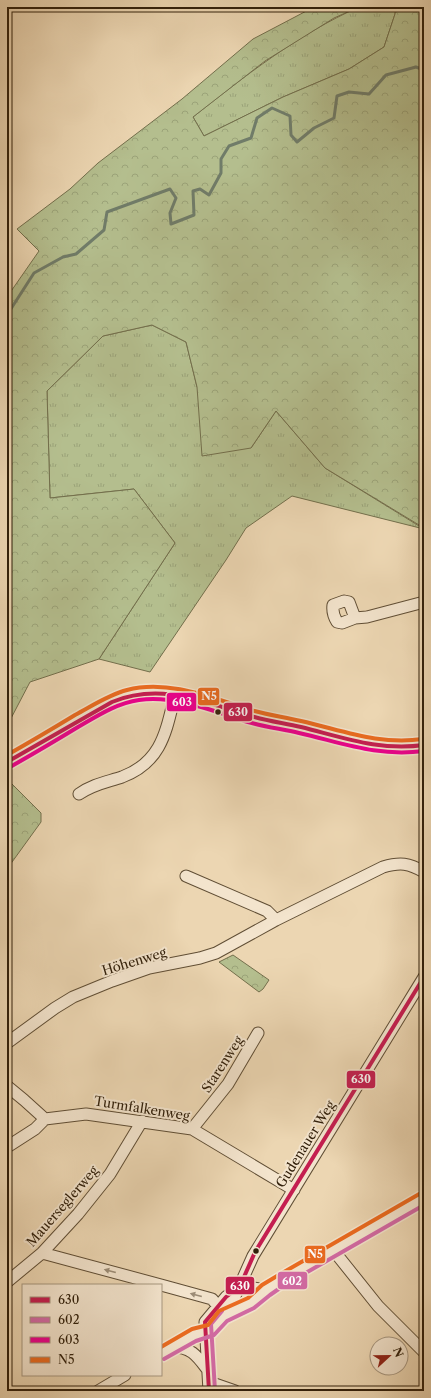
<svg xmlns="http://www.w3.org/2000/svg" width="431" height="1398" viewBox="0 0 431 1398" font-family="'Libre Caslon Text',serif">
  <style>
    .grass { fill: url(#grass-tufts); stroke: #736f4c }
    .forest { fill: url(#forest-crowns); stroke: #736f4c }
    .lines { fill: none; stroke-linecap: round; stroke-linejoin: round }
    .stream { stroke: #707c69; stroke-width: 3 }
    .minor-casing { stroke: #604e35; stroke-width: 13 }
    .tertiary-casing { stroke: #604e35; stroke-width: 15 }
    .minor { stroke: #f3e4cd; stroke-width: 11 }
    .tertiary { stroke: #f3e4cd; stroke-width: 13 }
    .bus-1-casing { stroke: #f3e4cd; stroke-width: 7 }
    .bus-2-casing { stroke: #f3e4cd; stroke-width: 7 }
    .bus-3-casing { stroke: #f3e4cd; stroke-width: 7 }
    .bus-4-casing { stroke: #f3e4cd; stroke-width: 7 }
    .bus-1 { stroke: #c41e50; stroke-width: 4 }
    .bus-2 { stroke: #d26aa3; stroke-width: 4 }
    .bus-3 { stroke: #ec008d; stroke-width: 4 }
    .bus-4 { stroke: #ea6b20; stroke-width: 4 }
    .oneway { fill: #9c8c76 }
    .bus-dot { fill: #32200b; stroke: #f3e4cd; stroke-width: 1.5 }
    .labels { text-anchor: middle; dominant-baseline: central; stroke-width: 4; stroke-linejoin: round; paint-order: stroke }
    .street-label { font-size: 13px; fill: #32200b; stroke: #f3e4cd }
    .line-badge { stroke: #f3e4cd; stroke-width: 1.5 }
    .badge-label { font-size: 11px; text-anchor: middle; font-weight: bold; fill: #fff }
  </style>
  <defs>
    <pattern id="grass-tufts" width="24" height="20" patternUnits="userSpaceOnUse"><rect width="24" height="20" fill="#b4be8e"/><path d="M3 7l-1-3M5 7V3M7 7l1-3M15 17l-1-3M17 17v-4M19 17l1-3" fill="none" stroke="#9ba379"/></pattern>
    <pattern id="forest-crowns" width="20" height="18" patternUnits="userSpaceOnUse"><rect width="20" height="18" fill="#b4be8e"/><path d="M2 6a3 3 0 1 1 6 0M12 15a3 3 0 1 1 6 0" fill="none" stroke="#9ba379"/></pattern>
  </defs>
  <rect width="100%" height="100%" fill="#ecd6b2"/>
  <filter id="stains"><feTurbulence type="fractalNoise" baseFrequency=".005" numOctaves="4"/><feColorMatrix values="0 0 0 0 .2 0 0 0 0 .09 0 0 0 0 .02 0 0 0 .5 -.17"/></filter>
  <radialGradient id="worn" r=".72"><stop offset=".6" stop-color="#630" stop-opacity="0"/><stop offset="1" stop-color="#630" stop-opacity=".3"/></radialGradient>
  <path class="grass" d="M 359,7 L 396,7 L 395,14 L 384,47 L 349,69 L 283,97 L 204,136 L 193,117 C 245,76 298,34 359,7 Z
    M 152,325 L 186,342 L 197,387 L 251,448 L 276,411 L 325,468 L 424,529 L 292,496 L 246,528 L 226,560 L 150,672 L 99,659 L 175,543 L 134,489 L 50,498 L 47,391 L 103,336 Z"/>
  <path class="forest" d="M 314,7 L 359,7 L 334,18 L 265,61 L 193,117 L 204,136 L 283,97 L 349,69 L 384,47 L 395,14 L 396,7 L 424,7 L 424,528 L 325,468 L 276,411 L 251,448 L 202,456 L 197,387 L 186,342 L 152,325 L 103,336 L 47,391 L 50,498 L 134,489 L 175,543 L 99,659 L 30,682 L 7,726 L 7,297 L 39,251 L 17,229 L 70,189 L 98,163 L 182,99 L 253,39 Z
    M 7,779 L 41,813 L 41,822 L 7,869 Z
    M 233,955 L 269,980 L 263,989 L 259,992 L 219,962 Z"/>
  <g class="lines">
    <path class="stream" d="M 7,315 L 34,273 L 63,257 L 76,254 L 104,230 L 107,212 L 170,189 L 176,198 L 170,213 L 171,224 L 194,215 L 193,191 L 200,189 L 209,195 L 221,173 L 221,159 L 229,146 L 251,138 L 257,118 L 272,108 L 290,116 L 291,135 L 297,142 L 314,128 L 334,118 L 337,96 L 349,92 L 369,94 L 386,75 L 416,67 L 424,70"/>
    <defs>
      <path id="minor" d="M 355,618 L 349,602 L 344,601 L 333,605 C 332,612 334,617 337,622 L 342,623 L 355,618 L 367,617 L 424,602
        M 79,794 C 93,784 107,782 122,777 C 162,762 166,731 175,695
        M 186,876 L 267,911 L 276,920
        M 7,1043 L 55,1008 L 73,997 L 112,981 L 149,968 L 200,958 L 216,953 L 276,920 L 383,867 C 400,862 409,863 424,872
        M 7,1086 L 24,1100 L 45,1119
        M 45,1119 L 86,1114 L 192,1129 L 294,1190
        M 192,1129 L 228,1084 L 258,1033
        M 7,1147 L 35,1129 L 45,1119
        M 334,1251 L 378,1306 L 424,1352
        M 42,1253 L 161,1285
        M 7,1282 L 42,1253 L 78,1214 L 110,1174 L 142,1121
        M 161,1285 L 212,1299 L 222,1311
        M 240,1286 L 266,1290
        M 225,1315 L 251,1303 L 266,1290 L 280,1281 L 424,1198
        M 173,1347 C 191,1347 197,1356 207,1369
        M 161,1354 L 194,1335 L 211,1330 L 231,1305 L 253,1256 L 424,977
        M 209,1382 L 235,1391
        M 98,1391 L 125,1375
        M 209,1391 L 205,1322 L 226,1297 L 238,1288"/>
      <path id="tertiary" d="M 7,762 C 29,750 50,737 72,724 C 93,712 113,698 138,694 C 173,689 210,704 244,714 C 262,720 281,723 300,727 C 341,737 381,753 424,745"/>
    </defs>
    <use href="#minor" class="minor-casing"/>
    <use href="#tertiary" class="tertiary-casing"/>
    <use href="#minor" class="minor"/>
    <use href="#tertiary" class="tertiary"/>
    <defs>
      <path id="bus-1" d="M 7,762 L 112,702 C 161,682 203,702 251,716 C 267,721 284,723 301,727 C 345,738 379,751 424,745
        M 209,1391 L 205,1322 L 226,1297 L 240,1286 L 255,1252 L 424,977"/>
      <path id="bus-2" d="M 164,1359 L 196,1341 L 214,1335 L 227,1321 L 254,1308 L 270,1295 L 283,1286 L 424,1205
        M 215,1391 L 211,1324 L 222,1311"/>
      <path id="bus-3" d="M 10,767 C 33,754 55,741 78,727 C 97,716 117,703 139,700 C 176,695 213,711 248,722 C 265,727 282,729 299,733 C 343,743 377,757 424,751"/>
      <path id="bus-4" d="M 7,755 C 30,742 52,729 75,715 C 92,706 108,695 127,690 C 168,679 212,698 251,710 C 267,715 285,717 301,721 C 345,731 378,745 423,739
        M 161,1347 L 192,1329 L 208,1325 L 219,1311 L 248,1298 L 262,1285 L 277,1276 L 421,1193"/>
    </defs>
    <use href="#bus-1" class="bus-1-casing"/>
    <use href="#bus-2" class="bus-2-casing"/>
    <use href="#bus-3" class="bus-3-casing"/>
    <use href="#bus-4" class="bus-4-casing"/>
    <use href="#bus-1" class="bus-1"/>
    <use href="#bus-2" class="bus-2"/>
    <use href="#bus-3" class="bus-3"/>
    <use href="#bus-4" class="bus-4"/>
  </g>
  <defs><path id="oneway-solid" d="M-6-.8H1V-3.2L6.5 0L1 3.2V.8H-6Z"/></defs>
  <g class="oneway">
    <use href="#oneway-solid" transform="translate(110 1271) rotate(-165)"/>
    <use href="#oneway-solid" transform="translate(196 1295) rotate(-165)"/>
  </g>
  <g class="bus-dot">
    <circle cx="218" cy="712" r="3.5"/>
    <circle cx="256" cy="1251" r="3.5"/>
  </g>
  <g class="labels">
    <g class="street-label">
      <text transform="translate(134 961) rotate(-17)">Höhenweg</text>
      <text transform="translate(222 1064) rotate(-57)">Starenweg</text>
      <text transform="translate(142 1108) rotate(9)">Turmfalkenweg</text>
      <text transform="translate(305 1144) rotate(-58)">Gudenauer Weg</text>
      <text transform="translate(62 1206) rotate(-49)">Mauerseglerweg</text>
    </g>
  </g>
  <g class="line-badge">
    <rect x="197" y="687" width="23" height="19" rx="4" fill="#ea6b20"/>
    <rect x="166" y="692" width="31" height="20" rx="4" fill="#ec008d"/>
    <rect x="223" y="702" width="30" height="20" rx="4" fill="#c41e50"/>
    <rect x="346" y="1070" width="30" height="19" rx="4" fill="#c41e50"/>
    <rect x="304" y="1245" width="22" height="19" rx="4" fill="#ea6b20"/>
    <rect x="277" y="1271" width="31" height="19" rx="4" fill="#d26aa3"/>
    <rect x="225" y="1276" width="30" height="19" rx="4" fill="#c41e50"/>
  </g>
  <g class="badge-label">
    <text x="209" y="700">N5</text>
    <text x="182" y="706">603</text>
    <text x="238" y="716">630</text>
    <text x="361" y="1083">630</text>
    <text x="315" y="1258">N5</text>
    <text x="292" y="1285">602</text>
    <text x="240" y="1290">630</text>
  </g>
  <rect width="431" height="1398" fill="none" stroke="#ecd6b2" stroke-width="24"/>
  <rect x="8" y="8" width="415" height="1382" fill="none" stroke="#32200b" stroke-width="2"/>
  <rect x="12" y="12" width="407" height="1374" fill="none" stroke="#32200b"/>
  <rect x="22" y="1284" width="140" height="92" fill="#f3e4cd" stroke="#a6967f"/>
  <rect x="30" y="1297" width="20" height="6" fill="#c41e50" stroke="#a6967f"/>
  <text x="58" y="1304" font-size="12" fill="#32200b">630</text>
  <rect x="30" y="1317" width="20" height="6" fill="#d26aa3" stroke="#a6967f"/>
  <text x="58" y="1324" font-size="12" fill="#32200b">602</text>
  <rect x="30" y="1337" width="20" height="6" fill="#ec008d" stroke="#a6967f"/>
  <text x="58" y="1344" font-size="12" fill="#32200b">603</text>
  <rect x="30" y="1357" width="20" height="6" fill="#ea6b20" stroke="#a6967f"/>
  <text x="58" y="1364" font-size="12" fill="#32200b">N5</text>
  <g transform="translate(389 1356) rotate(68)"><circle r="19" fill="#f3e4cd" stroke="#a6967f"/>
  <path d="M0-3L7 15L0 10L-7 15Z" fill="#8f2418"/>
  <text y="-6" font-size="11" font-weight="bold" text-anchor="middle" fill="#32200b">N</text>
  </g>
  <rect width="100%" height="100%" filter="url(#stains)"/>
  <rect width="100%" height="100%" fill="url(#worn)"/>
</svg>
